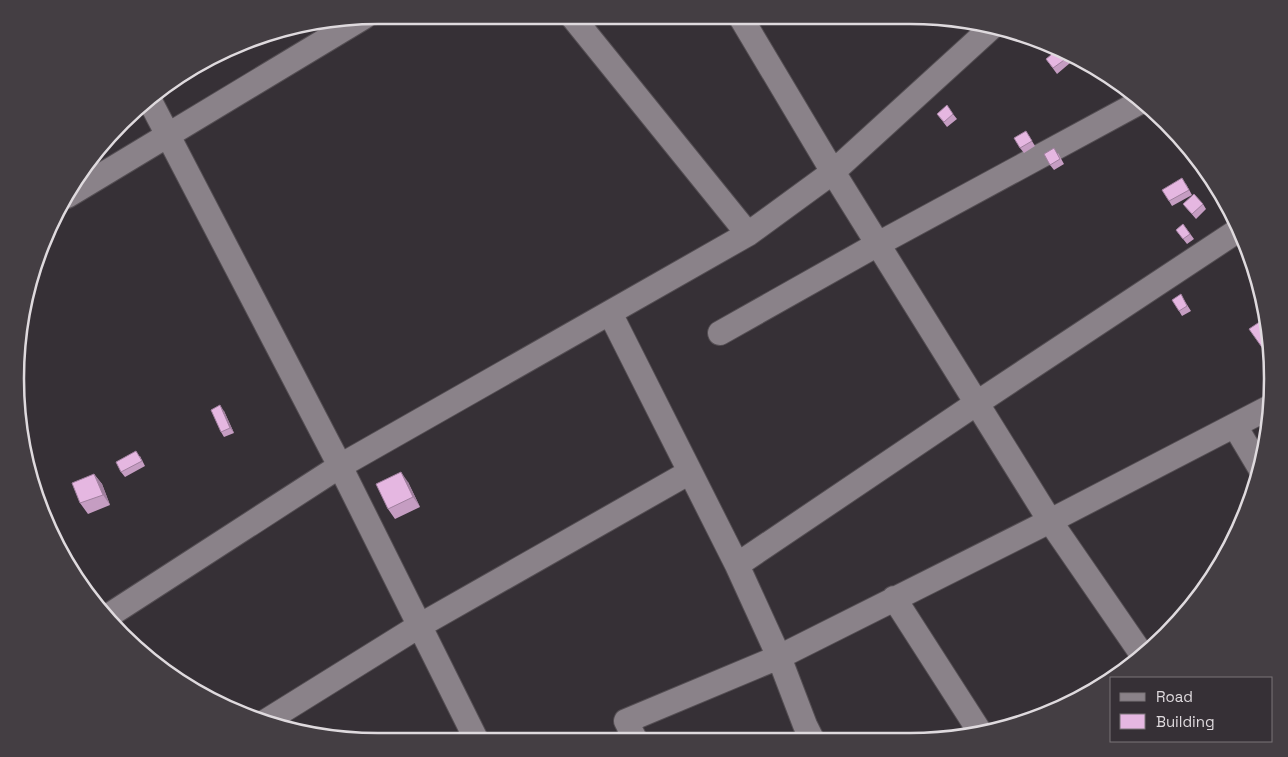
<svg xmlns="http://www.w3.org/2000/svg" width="1288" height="757" viewBox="0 0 1288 757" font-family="'Space Grotesk',sans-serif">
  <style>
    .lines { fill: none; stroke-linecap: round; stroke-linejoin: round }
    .minor-casing { stroke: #544e53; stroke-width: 26 }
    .minor { stroke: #8a8289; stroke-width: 24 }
    .wall { fill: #c59dc2 }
    .shaded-wall { fill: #a0809e }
    .building { fill: #e5b7e1; stroke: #a0809e }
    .rim { fill: none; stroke: #dfdade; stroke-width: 2.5 }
  </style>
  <rect width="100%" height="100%" fill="#363036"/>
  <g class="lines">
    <defs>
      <path id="minor" d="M 571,15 L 748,234
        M 740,16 L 833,172 L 1050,521 L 1143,656
        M 149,99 L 340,466 L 477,741
        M 67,196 L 364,17
        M 610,313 L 737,565 L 779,657 L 805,725 L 813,741
        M 720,333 L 878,244 L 1142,101
        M 1235,426 L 1260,468
        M 737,565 L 977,403 L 1240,229
        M 894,598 L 980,732
        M 108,616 L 340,466 L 748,234 L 833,172 L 992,27
        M 263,723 L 419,626 L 690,472
        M 636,741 L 626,721 L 779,657 L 1050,521 L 1270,407"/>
    </defs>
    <use href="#minor" class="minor-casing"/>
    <use href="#minor" class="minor"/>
  </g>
  <path class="wall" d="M 1062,52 L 1070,63 L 1057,74 L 1046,59 Z
    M 937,114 L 953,114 L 957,119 L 947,127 Z
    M 1029,136 L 1035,146 L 1024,153 L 1020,148 Z
    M 1058,153 L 1064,164 L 1054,170 L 1050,165 Z
    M 1186,184 L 1192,195 L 1172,206 L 1169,201 Z
    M 1183,204 L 1203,204 L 1206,209 L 1196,219 Z
    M 1183,224 L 1194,239 L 1187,244 L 1176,230 Z
    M 1184,300 L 1191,311 L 1182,316 L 1179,311 Z
    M 224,411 L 234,433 L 224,437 L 221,432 Z
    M 140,456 L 145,466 L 125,477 L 121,472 Z
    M 94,474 L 102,484 L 110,505 L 88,514 L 80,503 Z
    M 408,482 L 420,507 L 395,519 L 388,509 Z"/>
  <path class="shaded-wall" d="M 220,405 L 224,411 L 234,433 L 230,428 Z
    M 401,472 L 408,482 L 420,507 L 413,497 Z
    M 94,474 L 102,484 L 110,505 L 103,495 Z"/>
  <path class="building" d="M 1057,50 L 1062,52 L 1067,58 L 1053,68 L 1046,59 Z
    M 947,105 L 953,114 L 944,122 L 937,114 Z
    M 1026,131 L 1032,141 L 1020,148 L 1014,138 Z
    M 1054,148 L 1060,159 L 1050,165 L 1044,154 Z
    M 1182,178 L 1189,190 L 1169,201 L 1162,190 Z
    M 1194,194 L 1203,204 L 1192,214 L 1183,204 Z
    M 1183,224 L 1190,234 L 1183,239 L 1176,230 Z
    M 1181,294 L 1187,306 L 1179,311 L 1172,300 Z
    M 1267,317 L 1271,360 L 1249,329 Z
    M 220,405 L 230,428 L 221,432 L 211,410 Z
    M 136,451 L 142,461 L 121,472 L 116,462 Z
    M 401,472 L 413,497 L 388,509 L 376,484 Z
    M 94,474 L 103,495 L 80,503 L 72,483 Z"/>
  <path d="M0 0H1288V757H0ZM378 24H910A354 354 0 0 1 1264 378V379A354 354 0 0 1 910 733H378A354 354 0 0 1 24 379V378A354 354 0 0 1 378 24Z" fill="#443e43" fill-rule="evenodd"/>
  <path class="rim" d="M378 24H910A354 354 0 0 1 1264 378V379A354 354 0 0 1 910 733H378A354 354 0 0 1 24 379V378A354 354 0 0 1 378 24Z"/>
  <rect x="1110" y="677" width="162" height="65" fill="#363036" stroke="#7a7479"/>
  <rect x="1120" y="693" width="25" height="8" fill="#8a8289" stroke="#7a7479"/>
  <text x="1156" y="702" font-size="15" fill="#dfdade">Road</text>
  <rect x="1120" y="714" width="25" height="15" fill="#e5b7e1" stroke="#7a7479"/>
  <text x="1156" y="727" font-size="15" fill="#dfdade">Building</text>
</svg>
